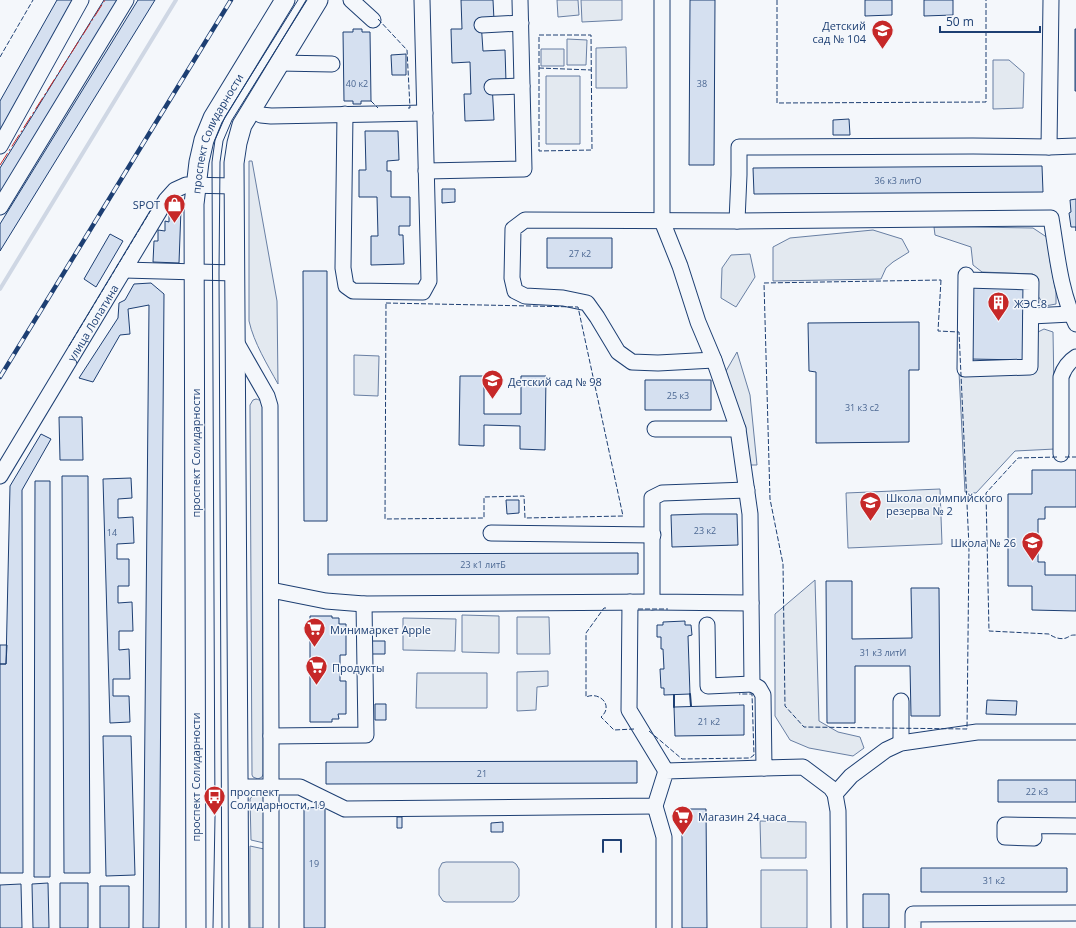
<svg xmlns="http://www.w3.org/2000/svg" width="1076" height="928" viewBox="0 0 1076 928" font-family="'Open Sans',sans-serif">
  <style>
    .green { fill: #e3e9f0; stroke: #687fa3 }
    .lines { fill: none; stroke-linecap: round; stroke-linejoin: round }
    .stream { stroke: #cfd7e4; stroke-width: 4 }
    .building { fill: #d5e0f0; stroke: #1d3f73 }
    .minor-casing { stroke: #1d3f73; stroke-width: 17 }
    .major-casing { stroke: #1d3f73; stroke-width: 21 }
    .minor { stroke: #f4f7fb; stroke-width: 15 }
    .major { stroke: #f4f7fb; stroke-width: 19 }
    .tram { stroke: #1d3f73; stroke-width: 1 }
    .rail-casing { stroke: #1d3f73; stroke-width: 4.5 }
    .rail { stroke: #f4f7fb; stroke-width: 3; stroke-dasharray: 9; stroke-linecap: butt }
    .fence { stroke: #1d3f73; stroke-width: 1; stroke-dasharray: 5 2; stroke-linecap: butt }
    .wall { stroke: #1d3f73; stroke-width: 2 }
    .power { stroke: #c62828; stroke-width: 1; stroke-dasharray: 14 3 2 3; stroke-linecap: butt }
    .labels { text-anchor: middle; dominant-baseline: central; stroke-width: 3; stroke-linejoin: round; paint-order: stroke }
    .number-label { font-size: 9px; fill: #4b6792 }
    .poi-label { font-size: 11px; fill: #1d3f73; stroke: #f4f7fb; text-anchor: start }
    .street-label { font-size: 11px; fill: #1d3f73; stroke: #f4f7fb }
  </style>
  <rect width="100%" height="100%" fill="#f4f7fb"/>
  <path class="green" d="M 557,0 L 578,0 L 579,15 L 558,17 Z
    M 581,0 L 622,0 L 622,20 L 582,22 Z
    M 567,39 L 587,40 L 586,65 L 567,65 Z
    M 626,47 L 627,88 L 596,88 L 596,48 Z
    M 541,49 L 564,49 L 564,66 L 541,66 Z
    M 993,60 L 1009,60 L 1024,73 L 1023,108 L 993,109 Z
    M 546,76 L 580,76 L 580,144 L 546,144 Z
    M 249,161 L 252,161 L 277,301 L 278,384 C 267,364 254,343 249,321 Z
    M 934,227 L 973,227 L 1033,228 L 1048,238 L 1050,261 L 1056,292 L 1056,304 L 1045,306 L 1038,296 L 1033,274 L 982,272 L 973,265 L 971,247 L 935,235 Z
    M 873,230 L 902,239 L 909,252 L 893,262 L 886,268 L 881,279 L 773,281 L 773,247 L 790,238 Z
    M 750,254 L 755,277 L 736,307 L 721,298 L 722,268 L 731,255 Z
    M 1044,329 L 1053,332 L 1055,449 L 1015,451 L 976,493 L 965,492 L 959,372 L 972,375 L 1033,374 L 1034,334 Z
    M 737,352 L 750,395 L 757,465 L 747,465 L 743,429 L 726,371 Z
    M 354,355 L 379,356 L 378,396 L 354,395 Z
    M 256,399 C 260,400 262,401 263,405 L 263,774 L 262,777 L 258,779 L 253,777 L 252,775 L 250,405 L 253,400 Z
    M 940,489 L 942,544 L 848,548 L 846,493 Z
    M 815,580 L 819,721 L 838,732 L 860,737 L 864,748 L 853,756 L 809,748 L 790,740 L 775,716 L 775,614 Z
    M 462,615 L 499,616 L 499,653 L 462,652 Z
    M 517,617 L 549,617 L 550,654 L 517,654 Z
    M 403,618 L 456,619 L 455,651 L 403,650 Z
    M 548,671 L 548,686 L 537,687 L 536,710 L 517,711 L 517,672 Z
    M 417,673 L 487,673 L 487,708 L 416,708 Z
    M 254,794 C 259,794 262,794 264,800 L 264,843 L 251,840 L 250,799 Z
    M 760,821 L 806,822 L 806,858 L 761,858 Z
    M 250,846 L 264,849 L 264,928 L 250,928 Z
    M 446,862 L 513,862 L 516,864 L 519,869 L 519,896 C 517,899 516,901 513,902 L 446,902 L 443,901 L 439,895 L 439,869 L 442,863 Z
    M 761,870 L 807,870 L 807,928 L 761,928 Z"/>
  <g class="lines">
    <path class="stream" d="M 0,289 L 176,0"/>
  </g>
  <path class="building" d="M 57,0 L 73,0 L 0,133 L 0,101 Z
    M 104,0 L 121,0 L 0,195 L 0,168 Z
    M 138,0 L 155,0 L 0,251 L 0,224 Z
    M 461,0 L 493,0 L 494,20 L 481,21 L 483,51 L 505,50 L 506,82 L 492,83 L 494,120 L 465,121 L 464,94 L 471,94 L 470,62 L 452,63 L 451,29 L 462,29 Z
    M 690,0 L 715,0 L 714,165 L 689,165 Z
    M 865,0 L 892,0 L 892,15 L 865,16 Z
    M 924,0 L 953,0 L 953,15 L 924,16 Z
    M 353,29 L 362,29 L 362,32 L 370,32 L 371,101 L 361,101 L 361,104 L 353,104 L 353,101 L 344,101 L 343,32 L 353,32 Z
    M 1075,29 L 1076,29 L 1076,91 L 1075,91 Z
    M 406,54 L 406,75 L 392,75 L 391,55 Z
    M 849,119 L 850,135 L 833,135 L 833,120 Z
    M 365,131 L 398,131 L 399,160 L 387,161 L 387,171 L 391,171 L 391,197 L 410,197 L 410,226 L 399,226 L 399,235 L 403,235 L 404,264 L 371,265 L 371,236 L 378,236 L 377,197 L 359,197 L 359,170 L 366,170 Z
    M 1042,166 L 1043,192 L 754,194 L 753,168 Z
    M 442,189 L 455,189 L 455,202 L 442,203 Z
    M 1076,199 L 1076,231 L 1076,227 L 1071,227 L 1069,213 L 1071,212 L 1070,200 Z
    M 169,209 L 181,209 L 179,263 L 153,262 L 154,241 L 158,241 L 158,230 L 165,231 L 165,221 L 169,222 Z
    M 110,234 L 123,241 L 96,287 L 84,279 Z
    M 547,238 L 612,238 L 612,268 L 547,268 Z
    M 303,271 L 327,271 L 327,521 L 304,521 Z
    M 151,283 L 164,294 L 159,928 L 143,928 L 149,305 L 128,309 L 130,334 L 120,335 L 93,382 L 79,378 L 118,318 L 119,303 L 125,300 L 134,284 Z
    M 971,287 L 1025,288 L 1024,360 L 970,359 Z
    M 919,322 L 919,370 L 909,370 L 909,442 L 816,443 L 816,372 L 809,371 L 808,323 Z
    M 460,376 L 484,376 L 484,414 L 521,414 L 521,376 L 546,376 L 545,450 L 520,449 L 520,426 L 484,425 L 484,446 L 459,445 Z
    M 645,380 L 711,380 L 711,410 L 645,410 Z
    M 59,417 L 82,417 L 83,460 L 60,460 Z
    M 41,434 L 51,439 L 22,490 L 23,873 L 0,873 L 0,664 L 6,664 L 10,486 Z
    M 1032,470 L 1076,470 L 1076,507 L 1045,507 L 1045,519 L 1038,519 L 1038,562 L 1045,562 L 1045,575 L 1076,575 L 1076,611 L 1032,610 L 1032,586 L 1008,586 L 1008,494 L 1032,494 Z
    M 62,476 L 88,476 L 90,873 L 64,873 Z
    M 131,478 L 132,498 L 118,499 L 118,518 L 133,517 L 134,543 L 117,544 L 117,559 L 129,559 L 129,586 L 118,586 L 118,603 L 132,602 L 133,631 L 119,631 L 119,650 L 129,649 L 130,679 L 113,679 L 113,696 L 129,696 L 130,722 L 110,723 L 103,479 Z
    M 35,481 L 50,481 L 50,877 L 34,877 Z
    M 506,500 L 519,500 L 519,513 L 507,514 Z
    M 703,514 L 737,514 L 738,545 L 672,547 L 671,515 Z
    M 638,553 L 638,574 L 328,575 L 328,554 Z
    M 826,581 L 852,581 L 852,639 L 912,638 L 911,588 L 939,588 L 940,716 L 911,716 L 910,666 L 855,666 L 855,723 L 827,723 Z
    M 310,616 L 332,616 L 332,618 L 339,618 L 339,624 L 346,624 L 346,655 L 340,655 L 340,681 L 346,681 L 346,714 L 338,714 L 339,719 L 332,719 L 332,722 L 310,722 Z
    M 685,621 L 685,625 L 691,625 L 692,635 L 688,636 L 690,694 L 664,695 L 664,688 L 661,688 L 660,669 L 664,669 L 663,649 L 661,649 L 661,637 L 657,637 L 657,625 L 663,625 L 663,622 Z
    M 371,641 L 385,641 L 385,654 L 372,654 Z
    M 0,645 L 7,645 L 6,664 L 0,664 Z
    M 987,700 L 1017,701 L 1016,715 L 986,714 Z
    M 375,704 L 386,704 L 386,720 L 375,720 Z
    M 744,705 L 744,735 L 675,736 L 674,707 Z
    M 103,736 L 131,736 L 135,875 L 106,876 Z
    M 637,761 L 637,783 L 326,784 L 326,762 Z
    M 998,780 L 1076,780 L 1076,802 L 998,802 Z
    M 325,807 L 325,928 L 304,928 L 304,808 Z
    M 682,809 L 706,809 L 707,928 L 682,928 Z
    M 397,817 L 402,817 L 402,828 L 397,828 Z
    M 503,822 L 503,832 L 491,832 L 491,823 Z
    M 921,868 L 1067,868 L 1067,892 L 921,892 Z
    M 48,883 L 49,928 L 33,928 L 32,884 Z
    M 60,883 L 88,883 L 88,928 L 60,928 Z
    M 21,884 L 22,928 L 0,928 L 0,885 Z
    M 100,886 L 129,886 L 129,928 L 100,928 Z
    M 863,894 L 889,894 L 889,928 L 863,928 Z"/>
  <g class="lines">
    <defs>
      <g id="minor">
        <path d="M 351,0 L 373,20"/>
        <path d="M 662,0 L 662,221 L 680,266 L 698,322 L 714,360 L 738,429 L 750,514 L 752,684 L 759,688 L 763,695 L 764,768 L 803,767 L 831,788 L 835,794 L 838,811 L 839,928"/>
        <path d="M 482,25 L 521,23"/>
        <path d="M 279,63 L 332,64"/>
        <path d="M 492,87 L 522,86"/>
        <path d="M 251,109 L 261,115 L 271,116 L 425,113"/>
        <path d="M 345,114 L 343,268 L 346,286 L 353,291 L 423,292 L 429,281 L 422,0"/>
        <path d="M 0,146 L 81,0"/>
        <path d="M 1049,147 L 1076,146"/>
        <path d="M 426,171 L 524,169 L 520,0"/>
        <path d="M 0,207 L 126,0"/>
        <path d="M 737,221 L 739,175 L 739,147 L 973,146 L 1049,147 L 1051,0"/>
        <path d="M 124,270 L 235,273"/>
        <path d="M 966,275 L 965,369 L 1030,367 L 1031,282 L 966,280"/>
        <path d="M 1031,316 L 1071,314"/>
        <path d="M 235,340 L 267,396 L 270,406 L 271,736 L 271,928"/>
        <path d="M 714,360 L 658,363 L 632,362 L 618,352 L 597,317 L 587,303 L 563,298 L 525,296 L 515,291 L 512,278 L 513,229 L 525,220 L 737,221 L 1051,218 C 1057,253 1060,292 1076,324"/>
        <path d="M 655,429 L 738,429"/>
        <path d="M 1061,454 L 1061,377 C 1064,368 1068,362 1076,357"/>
        <path id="s1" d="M 0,476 L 166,200 L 175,190 L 186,185 L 234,186"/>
        <path d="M 747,490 L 662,493 L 652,498 L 652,602 L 751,603"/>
        <path d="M 491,533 L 653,535"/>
        <path d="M 271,590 L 326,601 L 364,604 L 652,602"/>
        <path d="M 630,602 L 629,710 L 666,771"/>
        <path d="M 707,625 L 708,686 L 752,684"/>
        <path d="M 271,736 L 366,735 L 364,604"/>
        <path d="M 901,743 L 901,701"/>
        <path d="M 238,787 L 300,787 L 345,809 L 655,806 L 666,771 L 764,768"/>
        <path d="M 835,794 L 851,776 L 886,750 L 901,743 L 977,732 L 1076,732"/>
        <path d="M 655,806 L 664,837 L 664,928"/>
        <path d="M 1033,826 L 1034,838 L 1005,837 L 1005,825 L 1076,826"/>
        <path d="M 913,928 L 913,914 L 1076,913"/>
      </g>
      <g id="major">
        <path id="s2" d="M 196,928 L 194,204 L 199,162 L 204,140 L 213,118 L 285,0"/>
        <path d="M 239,928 L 234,163 L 237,143 L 242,125 L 318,0"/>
      </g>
    </defs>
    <use href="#minor" class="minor-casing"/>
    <use href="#major" class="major-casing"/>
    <use href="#minor" class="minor"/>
    <use href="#major" class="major"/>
    <path class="tram" d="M 213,928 L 215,817 L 212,162 L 215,140 L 225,117 L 298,0
      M 222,928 L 219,273 L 220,162 L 223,141 L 232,120 L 307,0"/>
    <defs>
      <path id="rail" d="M 0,377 L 231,0"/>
    </defs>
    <use href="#rail" class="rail-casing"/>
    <use href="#rail" class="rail"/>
    <path class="fence" d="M 777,0 L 777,103 L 986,102 L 986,0
      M 378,19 L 407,50 L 410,108 L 408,108
      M 539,35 L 591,35 L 592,150 L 539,151 Z
      M 0,57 L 33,0
      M 539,68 L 591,70
      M 371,101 L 378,108
      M 941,280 L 938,331 L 959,332 L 969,547 L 967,729 L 804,727 L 785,706 L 783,564 L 770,499 L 764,283 Z
      M 386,303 L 578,307 L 623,516 L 525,518 L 524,496 L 484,497 L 484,518 L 385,519 Z
      M 69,346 L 151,210
      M 1057,457 L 1018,458 L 986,493 L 989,631 L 1049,634 C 1053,637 1060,640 1066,638 C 1071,636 1069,635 1076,635
      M 1065,457 L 1076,457
      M 606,608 L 604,608 L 586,633 L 586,697 C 600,691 614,706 601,717 L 614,730 L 634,729
      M 638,609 L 668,609
      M 649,731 L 682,759 L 750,758 L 754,755 L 752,694 L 739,694"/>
    <path class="wall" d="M 690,694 L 691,706
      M 674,695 L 674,707
      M 603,852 L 603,840 L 621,840 L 621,852"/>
    <path class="power" d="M 0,165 L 105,0"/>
  </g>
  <defs>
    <symbol id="school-pin" viewBox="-11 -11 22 30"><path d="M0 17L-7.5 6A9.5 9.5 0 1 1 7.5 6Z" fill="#c62828" stroke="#f4f7fb"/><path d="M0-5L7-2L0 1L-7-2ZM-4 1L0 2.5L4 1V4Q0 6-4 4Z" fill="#fff"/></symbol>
    <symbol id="shop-pin" viewBox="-11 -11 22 30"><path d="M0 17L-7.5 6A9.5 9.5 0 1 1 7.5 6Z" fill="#c62828" stroke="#f4f7fb"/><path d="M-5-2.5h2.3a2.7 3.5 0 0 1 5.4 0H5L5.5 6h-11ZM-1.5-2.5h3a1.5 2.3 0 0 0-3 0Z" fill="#fff"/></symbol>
    <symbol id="building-pin" viewBox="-11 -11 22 30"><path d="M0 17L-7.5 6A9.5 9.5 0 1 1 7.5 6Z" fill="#c62828" stroke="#f4f7fb"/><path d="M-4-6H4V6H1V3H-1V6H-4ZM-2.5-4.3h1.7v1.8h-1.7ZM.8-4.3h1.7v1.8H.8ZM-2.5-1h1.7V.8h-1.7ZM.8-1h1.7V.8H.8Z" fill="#fff"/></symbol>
    <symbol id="supermarket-pin" viewBox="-11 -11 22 30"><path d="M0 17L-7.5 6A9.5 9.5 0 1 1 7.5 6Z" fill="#c62828" stroke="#f4f7fb"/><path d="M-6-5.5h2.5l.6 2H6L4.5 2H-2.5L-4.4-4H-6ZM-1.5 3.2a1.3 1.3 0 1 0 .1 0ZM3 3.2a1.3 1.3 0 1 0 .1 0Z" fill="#fff"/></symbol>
    <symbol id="bus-pin" viewBox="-11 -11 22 30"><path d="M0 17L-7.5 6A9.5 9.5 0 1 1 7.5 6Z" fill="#c62828" stroke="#f4f7fb"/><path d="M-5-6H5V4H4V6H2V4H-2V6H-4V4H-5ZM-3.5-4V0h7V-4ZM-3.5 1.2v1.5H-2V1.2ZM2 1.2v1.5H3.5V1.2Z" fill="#fff"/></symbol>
  </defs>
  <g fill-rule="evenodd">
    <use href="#school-pin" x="870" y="18" width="25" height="34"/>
    <use href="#shop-pin" x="162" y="192" width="25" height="34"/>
    <use href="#building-pin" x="986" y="290" width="25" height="34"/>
    <use href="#school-pin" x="480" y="368" width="25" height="34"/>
    <use href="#school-pin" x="858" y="490" width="25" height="34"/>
    <use href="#school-pin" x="1020" y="530" width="25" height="34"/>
    <use href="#supermarket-pin" x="302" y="616" width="25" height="34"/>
    <use href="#supermarket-pin" x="304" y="654" width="25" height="34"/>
    <use href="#bus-pin" x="202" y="784" width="25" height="34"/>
    <use href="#supermarket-pin" x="670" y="804" width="25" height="34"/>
  </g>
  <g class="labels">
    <g class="number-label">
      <text x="357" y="83">40 к2</text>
      <text x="702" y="83">38</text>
      <text x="898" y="180">36 к3 литО</text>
      <text x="580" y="253">27 к2</text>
      <text x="678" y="395">25 к3</text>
      <text x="862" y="407">31 к3 с2</text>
      <text x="705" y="530">23 к2</text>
      <text x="112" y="532">14</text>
      <text x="483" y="564">23 к1 литБ</text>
      <text x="883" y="652">31 к3 литИ</text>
      <text x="709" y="721">21 к2</text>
      <text x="482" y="773">21</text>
      <text x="1037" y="791">22 к3</text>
      <text x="314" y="863">19</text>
      <text x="994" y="880">31 к2</text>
    </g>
    <g class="poi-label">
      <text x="866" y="25" text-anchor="end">Детский<tspan x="866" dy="13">сад № 104</tspan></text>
      <text x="160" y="204" text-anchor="end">SPOT</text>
      <text x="1014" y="303">ЖЭС-8</text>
      <text x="508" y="381">Детский сад № 98</text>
      <text x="886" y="497">Школа олимпийского<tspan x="886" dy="13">резерва № 2</tspan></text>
      <text x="1016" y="542" text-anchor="end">Школа № 26</text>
      <text x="330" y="629">Минимаркет Apple</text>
      <text x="332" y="667">Продукты</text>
      <text x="230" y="791">проспект<tspan x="230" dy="13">Солидарности, 19</tspan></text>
      <text x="698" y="816">Магазин 24 часа</text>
    </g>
    <g class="street-label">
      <text stroke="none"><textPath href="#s2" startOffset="799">проспект Солидарности</textPath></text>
      <text stroke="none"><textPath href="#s1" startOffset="179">улица Лопатина</textPath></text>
      <text transform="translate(195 453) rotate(-90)">проспект Солидарности</text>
      <text transform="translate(195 777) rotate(-90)">проспект Солидарности</text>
    </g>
  </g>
  <path d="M940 26v6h100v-6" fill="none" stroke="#1d3f73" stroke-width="2"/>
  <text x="946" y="26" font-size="12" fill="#1d3f73" stroke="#f4f7fb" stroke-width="3" paint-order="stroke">50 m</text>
</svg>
